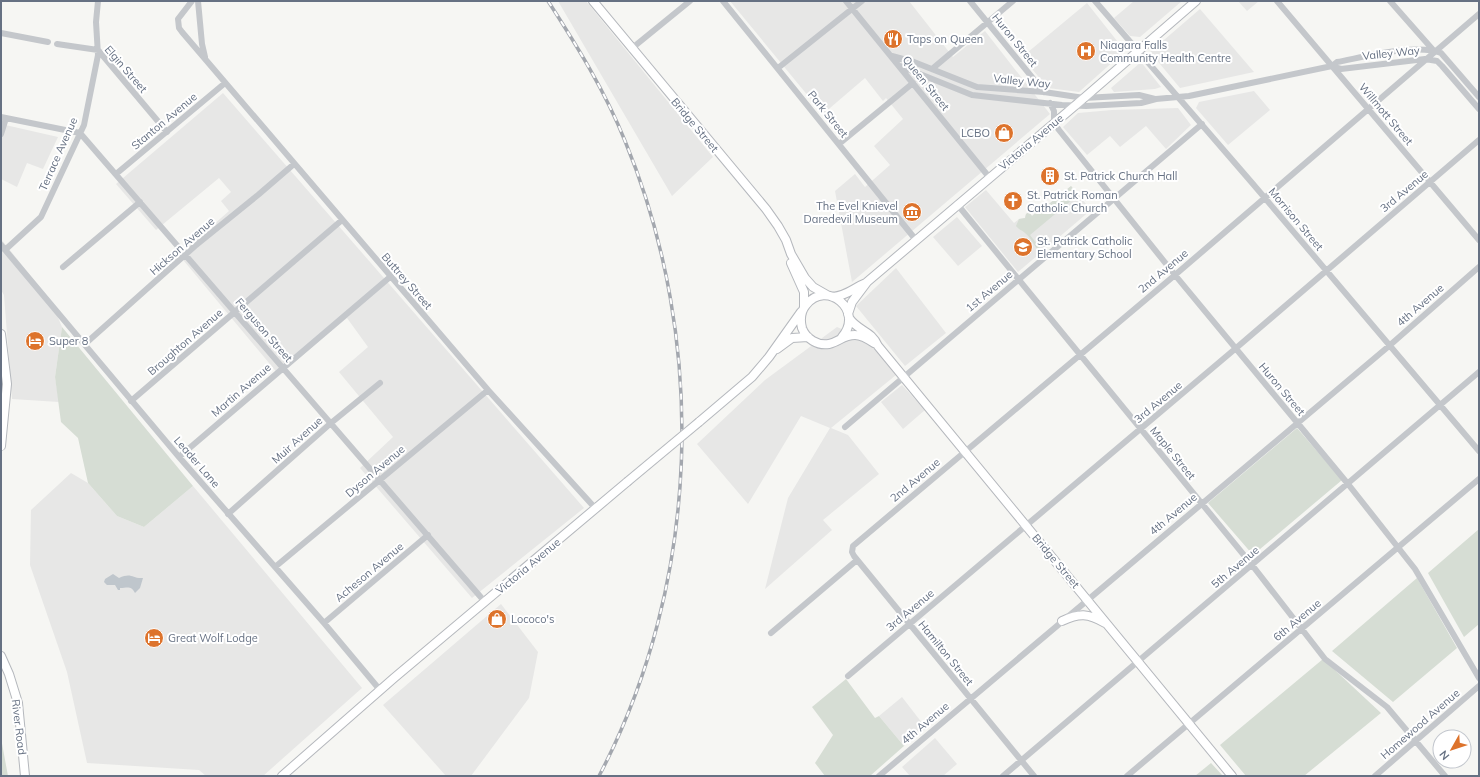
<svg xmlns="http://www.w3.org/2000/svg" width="1480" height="777" viewBox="0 0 1480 777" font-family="Mulish,sans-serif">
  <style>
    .built { fill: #e7e7e6 }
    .green { fill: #d6ddd4 }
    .water { fill: #bfc6cc }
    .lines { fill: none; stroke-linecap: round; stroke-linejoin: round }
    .major-casing { stroke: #b5b8bd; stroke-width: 10 }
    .minor { stroke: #c4c7cb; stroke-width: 6 }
    .major { stroke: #fff; stroke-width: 8 }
    .rail-casing { stroke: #a3a7ae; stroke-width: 3.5 }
    .rail { stroke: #fff; stroke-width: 2; stroke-dasharray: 6; stroke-linecap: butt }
    .major-bridge-casing { stroke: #b5b8bd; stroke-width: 10; stroke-linecap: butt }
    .major-bridge { stroke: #fff; stroke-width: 8 }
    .labels { text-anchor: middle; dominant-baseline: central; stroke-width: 4; stroke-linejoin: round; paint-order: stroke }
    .poi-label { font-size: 11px; fill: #667183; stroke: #fff; text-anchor: start }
    .street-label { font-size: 11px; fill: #667183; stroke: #fff }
  </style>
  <rect width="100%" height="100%" fill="#f6f6f3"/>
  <path class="built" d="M 558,1 L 586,1 L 713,157 L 672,196 Z
    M 730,1 L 909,1 L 953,57 L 985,31 L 1050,114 L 852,282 L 835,191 L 855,174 L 865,187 L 890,165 L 874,146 L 903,119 L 886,98 L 883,101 L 865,78 L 823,114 Z
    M 1134,1 L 1182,1 L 1140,37 L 1130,36 L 1114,18 Z
    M 1238,1 L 1259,1 L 1247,11 Z
    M 1087,3 L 1125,51 L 1079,92 L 1048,88 L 1022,57 Z
    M 1200,9 L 1254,72 L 1180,88 L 1150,52 Z
    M 1141,62 L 1161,87 L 1155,89 L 1114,92 L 1111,88 Z
    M 1254,91 L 1270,110 L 1228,145 L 1196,108 L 1199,102 Z
    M 223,93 L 584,508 L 472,598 L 360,468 L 393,437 L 339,372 L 368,347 L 347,318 L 279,375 L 179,255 L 229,211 L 221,201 L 231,192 L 219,178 L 156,230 L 116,184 Z
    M 1178,108 L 1191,125 L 1166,149 L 1146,126 L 1120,147 L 1110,136 L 1087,155 L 1063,127 L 1078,113 L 1112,110 Z
    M 1,124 L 58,137 L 43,169 L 27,163 L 17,187 L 1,179 Z
    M 1071,186 L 1091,210 L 1018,272 L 965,207 L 986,190 L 1014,223 L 1019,219 L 1025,218 L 1026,214 L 1029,212 L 1032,216 L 1043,206 L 1044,208 Z
    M 957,217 L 982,246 L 958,266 L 933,237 Z
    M 1,239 L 51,301 L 62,327 L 55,377 L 59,402 L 12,399 L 4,295 L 1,290 Z
    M 896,268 L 946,333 L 905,366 L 856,306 Z
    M 837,327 L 867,340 L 896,375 L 831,428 L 848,435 L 879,474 L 823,520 L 832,530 L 765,589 L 788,498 L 830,428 L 801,416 L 748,504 L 697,444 L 765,380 Z
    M 902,385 L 925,410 L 903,429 L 881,402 Z
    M 71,473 L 88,483 L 117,516 L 144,527 L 193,486 L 362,688 L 263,776 L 206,776 L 199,770 L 87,763 L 67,672 L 30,565 L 31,510 Z
    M 501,604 L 538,652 L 529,698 L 471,776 L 446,776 L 383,705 Z
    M 902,697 L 926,728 L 904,746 L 879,716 Z
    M 935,738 L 957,764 L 943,776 L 910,776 L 902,767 Z"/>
  <path class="green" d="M 1071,186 L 1078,195 L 1030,235 L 1043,252 L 1040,254 C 1035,247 1032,239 1025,233 C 1022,230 1019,230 1016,226 L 1019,219 L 1025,218 L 1026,214 L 1029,212 L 1032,216 L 1043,206 L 1044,208 Z
    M 62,327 L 193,486 L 144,527 L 117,516 L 88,483 L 78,438 L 61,422 L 55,377 Z
    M 1297,428 L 1342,480 L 1253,555 L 1208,503 Z
    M 1479,529 L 1479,624 L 1464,637 L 1428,573 Z
    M 1417,578 L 1457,648 L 1393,702 L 1332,651 Z
    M 1323,659 L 1381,713 L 1304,776 L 1246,776 L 1220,745 Z
    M 846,679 L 875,718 L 879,716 L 904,746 L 870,776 L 825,776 L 815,763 L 833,735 L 812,707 Z
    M 1,738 L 8,776 L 1,776 Z
    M 1211,763 L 1223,776 L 1195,776 Z"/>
  <path class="water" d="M 113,574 L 119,578 C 132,572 132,579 143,578 L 140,588 L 135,593 C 131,585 127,588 120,588 L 120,590 L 118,590 L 115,585 L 107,585 L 104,582 L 105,579 Z"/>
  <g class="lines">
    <defs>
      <path id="major" d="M 593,1 L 766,209 L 778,226 L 786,240 L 791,254 L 805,278 L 813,287 L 827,295
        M 791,263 L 804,292 L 804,307
        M 833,297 C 849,295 853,288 866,283
        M 848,314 L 852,302 L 867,282 L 1084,98 L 1196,1
        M 849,318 C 859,332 871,330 878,346 L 1232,776
        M 1,334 L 7,384 L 1,446
        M 842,337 C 865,310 826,279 806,305 C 801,311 800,320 802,328 C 806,339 818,346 829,344 C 839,342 843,335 855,335 C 862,335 868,339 874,343
        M 777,349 L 792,338 L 808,337
        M 699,422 L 752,377 L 769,357 L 801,312
        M 1062,621 C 1079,613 1088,613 1105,623
        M 1,656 L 9,674 L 18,703 L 25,776
        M 282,776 L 394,678 L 627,482"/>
    </defs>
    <use href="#major" class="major-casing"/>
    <path class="minor" d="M 192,1 L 178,19 L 179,28 L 182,32 L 488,390 L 596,509
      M 198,1 L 202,44 L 205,57
      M 723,1 L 916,240
      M 846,1 L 989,177
      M 970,1 L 1044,92
      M 1095,1 L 1253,184 L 1479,451
      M 1277,1 L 1479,240
      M 1390,1 L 1434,51
      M 1,33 L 48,42
      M 57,44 L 98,50 L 167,132
      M 631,49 L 690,1
      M 892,56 L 914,62 L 977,87 L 1044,92 L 1084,98 L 1139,95 L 1155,99
      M 900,66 L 972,95 L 1062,105 L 1086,106 L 1141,103 L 1156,99 L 1189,96 L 1332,66 L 1337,62 C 1364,57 1416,43 1441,53 L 1479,97
      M 1334,67 L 1341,69 L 1425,59 L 1437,61 L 1442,66 L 1479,109
      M 778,68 L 862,1
      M 932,69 L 1013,1
      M 1050,103 L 1054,111 L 1054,123 L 1059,130 L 1175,275 L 1348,484 L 1415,569 L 1479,678
      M 1,117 L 80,133 L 485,602
      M 1,134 L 6,118
      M 839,144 L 913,83
      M 116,174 L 225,83
      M 957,204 L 1252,565 L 1325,659 L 1387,707 L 1445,776
      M 1,245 L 179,457 L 324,623 L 380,690
      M 5,250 L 41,217 L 84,125 L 98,55 L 96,22 L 98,1
      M 63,267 L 140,202
      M 85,344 L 195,246 L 258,195 L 294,164
      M 131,401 L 342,220
      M 845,427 L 1202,124
      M 179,457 L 390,277
      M 228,514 L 331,423 L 380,383
      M 275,567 L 488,390
      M 324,623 L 428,535
      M 771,633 L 857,560
      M 848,676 L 1235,349 L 1479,140
      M 879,776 L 1389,346 L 1479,267
      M 1003,776 L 1479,372
      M 1034,776 L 854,556 L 852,552 L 853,546 L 1175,275 L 1479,14
      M 1127,776 L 1479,479
      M 1375,776 L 1479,686"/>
    <use href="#major" class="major"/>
    <defs>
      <path id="rail" d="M 548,1 C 577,46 605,91 625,141 C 708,342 701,582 599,776"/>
    </defs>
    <use href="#rail" class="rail-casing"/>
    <use href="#rail" class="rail"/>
    <defs>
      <path id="major-bridge" d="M 627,482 L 699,422"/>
    </defs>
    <use href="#major-bridge" class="major-bridge-casing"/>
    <use href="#major-bridge" class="major-bridge"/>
  </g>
  <defs>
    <symbol id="restaurant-disc" viewBox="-11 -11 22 22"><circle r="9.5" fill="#dd732c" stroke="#fff"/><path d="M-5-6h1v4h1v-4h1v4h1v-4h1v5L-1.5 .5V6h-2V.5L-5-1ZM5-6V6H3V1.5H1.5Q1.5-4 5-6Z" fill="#fff"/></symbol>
    <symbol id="hospital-disc" viewBox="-11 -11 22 22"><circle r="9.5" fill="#dd732c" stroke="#fff"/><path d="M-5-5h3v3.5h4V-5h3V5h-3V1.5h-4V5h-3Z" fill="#fff"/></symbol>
    <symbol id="shop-disc" viewBox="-11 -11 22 22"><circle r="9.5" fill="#dd732c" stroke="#fff"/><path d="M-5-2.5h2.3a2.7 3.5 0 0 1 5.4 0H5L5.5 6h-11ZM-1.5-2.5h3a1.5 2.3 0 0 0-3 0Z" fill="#fff"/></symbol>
    <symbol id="building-disc" viewBox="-11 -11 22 22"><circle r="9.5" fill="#dd732c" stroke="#fff"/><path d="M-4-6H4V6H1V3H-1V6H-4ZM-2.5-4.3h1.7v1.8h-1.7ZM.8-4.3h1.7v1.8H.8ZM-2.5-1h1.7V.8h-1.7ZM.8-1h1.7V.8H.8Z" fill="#fff"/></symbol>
    <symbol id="church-disc" viewBox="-11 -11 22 22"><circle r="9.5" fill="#dd732c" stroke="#fff"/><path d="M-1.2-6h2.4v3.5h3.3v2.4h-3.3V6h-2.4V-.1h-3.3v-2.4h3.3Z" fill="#fff"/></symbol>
    <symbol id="museum-disc" viewBox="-11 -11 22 22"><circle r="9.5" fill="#dd732c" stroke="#fff"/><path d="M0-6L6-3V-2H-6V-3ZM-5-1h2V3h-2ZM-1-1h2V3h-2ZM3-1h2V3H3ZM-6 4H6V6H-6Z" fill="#fff"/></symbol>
    <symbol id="school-disc" viewBox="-11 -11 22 22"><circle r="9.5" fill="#dd732c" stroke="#fff"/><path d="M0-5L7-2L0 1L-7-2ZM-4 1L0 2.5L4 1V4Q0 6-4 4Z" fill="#fff"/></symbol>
    <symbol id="hotel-disc" viewBox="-11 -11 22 22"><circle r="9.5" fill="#dd732c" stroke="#fff"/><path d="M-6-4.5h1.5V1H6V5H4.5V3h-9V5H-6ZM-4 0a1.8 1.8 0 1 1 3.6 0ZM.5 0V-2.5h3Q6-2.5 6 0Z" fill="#fff"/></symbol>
  </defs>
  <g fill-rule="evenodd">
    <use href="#restaurant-disc" x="882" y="28" width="22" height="22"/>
    <use href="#hospital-disc" x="1075" y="40" width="22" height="22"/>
    <use href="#shop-disc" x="993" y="122" width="22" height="22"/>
    <use href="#building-disc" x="1039" y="165" width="22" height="22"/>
    <use href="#church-disc" x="1002" y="190" width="22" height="22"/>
    <use href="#museum-disc" x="901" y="201" width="22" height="22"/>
    <use href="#school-disc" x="1012" y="236" width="22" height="22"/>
    <use href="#hotel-disc" x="24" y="330" width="22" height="22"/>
    <use href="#shop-disc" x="486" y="608" width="22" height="22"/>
    <use href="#hotel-disc" x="143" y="627" width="22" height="22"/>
  </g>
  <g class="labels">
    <g class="poi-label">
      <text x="907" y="39">Taps on Queen</text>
      <text x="1100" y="45">Niagara Falls<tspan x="1100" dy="13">Community Health Centre</tspan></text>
      <text x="990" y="133" text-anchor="end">LCBO</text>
      <text x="1064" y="176">St. Patrick Church Hall</text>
      <text x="1027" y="195">St. Patrick Roman<tspan x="1027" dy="13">Catholic Church</tspan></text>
      <text x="898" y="206" text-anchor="end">The Evel Knievel<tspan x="898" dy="13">Daredevil Museum</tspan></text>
      <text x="1037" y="241">St. Patrick Catholic<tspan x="1037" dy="13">Elementary School</tspan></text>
      <text x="49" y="341">Super 8</text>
      <text x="511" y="619">Lococo's</text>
      <text x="168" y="638">Great Wolf Lodge</text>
    </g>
    <g class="street-label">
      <text transform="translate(1015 40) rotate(51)">Huron Street</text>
      <text transform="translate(1391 53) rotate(-6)">Valley Way</text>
      <text transform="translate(126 69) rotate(49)">Elgin Street</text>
      <text transform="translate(1022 81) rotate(6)">Valley Way</text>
      <text transform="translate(926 83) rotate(51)">Queen Street</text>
      <text transform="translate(828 114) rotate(51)">Park Street</text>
      <text transform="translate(1386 114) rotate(50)">Willmott Street</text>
      <text transform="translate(164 121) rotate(-40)">Stanton Avenue</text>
      <text transform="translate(695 125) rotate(50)">Bridge Street</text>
      <text transform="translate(1031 142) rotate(-40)">Victoria Avenue</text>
      <text transform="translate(58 154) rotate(-66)">Terrace Avenue</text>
      <text transform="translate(1404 191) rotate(-40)">3rd Avenue</text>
      <text transform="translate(1296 219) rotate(50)">Morrison Street</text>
      <text transform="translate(182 246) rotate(-41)">Hickson Avenue</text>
      <text transform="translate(1163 271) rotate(-40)">2nd Avenue</text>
      <text transform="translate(407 281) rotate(49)">Buttrey Street</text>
      <text transform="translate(989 291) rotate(-40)">1st Avenue</text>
      <text transform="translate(1420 305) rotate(-41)">4th Avenue</text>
      <text transform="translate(264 330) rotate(49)">Ferguson Street</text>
      <text transform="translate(185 342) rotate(-41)">Broughton Avenue</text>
      <text transform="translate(1282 389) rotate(50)">Huron Street</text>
      <text transform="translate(241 390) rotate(-41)">Martin Avenue</text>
      <text transform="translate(1158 402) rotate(-40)">3rd Avenue</text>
      <text transform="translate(297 440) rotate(-42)">Muir Avenue</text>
      <text transform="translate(1173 453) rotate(51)">Maple Street</text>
      <text transform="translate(197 462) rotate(49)">Leader Lane</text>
      <text transform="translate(375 471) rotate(-40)">Dyson Avenue</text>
      <text transform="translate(915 480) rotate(-40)">2nd Avenue</text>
      <text transform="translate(1173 514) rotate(-40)">4th Avenue</text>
      <text transform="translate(1056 561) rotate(50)">Bridge Street</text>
      <text transform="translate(528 566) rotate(-40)">Victoria Avenue</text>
      <text transform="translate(1235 567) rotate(-40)">5th Avenue</text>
      <text transform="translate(369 572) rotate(-40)">Acheson Avenue</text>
      <text transform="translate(910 610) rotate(-40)">3rd Avenue</text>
      <text transform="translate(1297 620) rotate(-40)">6th Avenue</text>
      <text transform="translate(946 653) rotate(51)">Hamilton Street</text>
      <text transform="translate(925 723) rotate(-40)">4th Avenue</text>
      <text transform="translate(1420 724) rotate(-41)">Homewood Avenue</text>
      <text transform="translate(19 727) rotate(83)">River Road</text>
    </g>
  </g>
  <rect width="1480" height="777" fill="none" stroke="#667183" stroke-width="4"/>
  <g transform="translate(1452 749) rotate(231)"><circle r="19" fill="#ffffff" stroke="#c2c6cd"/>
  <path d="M0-3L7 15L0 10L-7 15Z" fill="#dd732c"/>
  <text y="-6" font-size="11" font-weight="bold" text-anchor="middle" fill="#667183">N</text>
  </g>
</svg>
